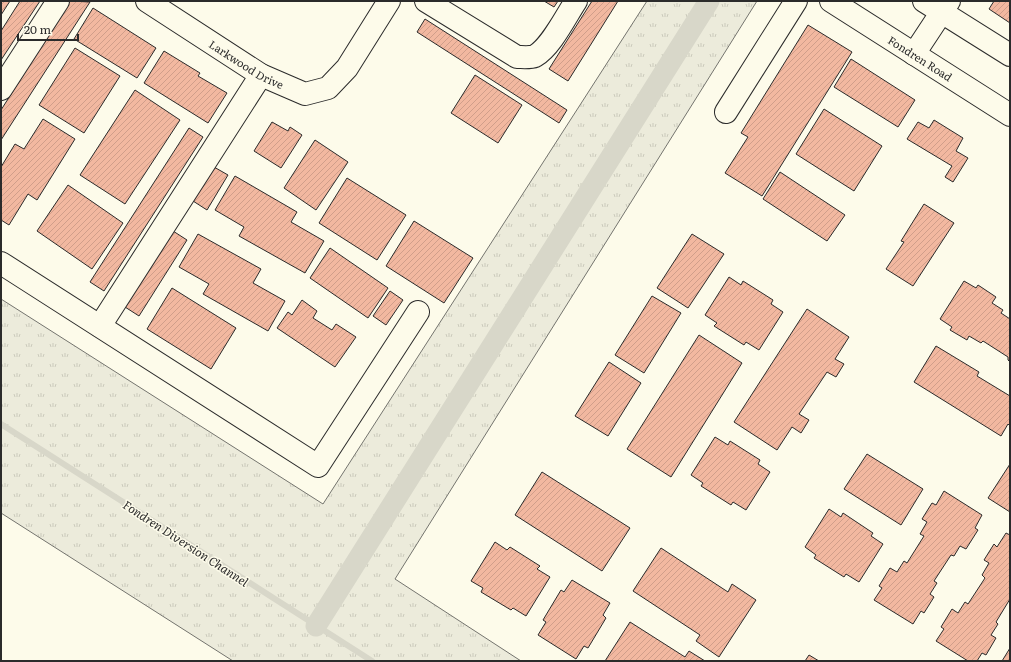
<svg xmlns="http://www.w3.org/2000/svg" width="1011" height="662" viewBox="0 0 1011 662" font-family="Literata,serif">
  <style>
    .grass { fill: url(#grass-tufts); stroke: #74746e }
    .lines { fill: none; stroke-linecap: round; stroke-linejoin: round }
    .stream { stroke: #d8d7c9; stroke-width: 6 }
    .canal { stroke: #d8d7c9; stroke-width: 21 }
    .building { fill: url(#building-hatch); stroke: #2b2b2b }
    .minor-casing { stroke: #2b2b2b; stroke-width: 24 }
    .major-casing { stroke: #2b2b2b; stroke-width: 24 }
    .minor { stroke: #fdfbea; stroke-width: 22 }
    .major { stroke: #fdfbea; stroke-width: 22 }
    .labels { text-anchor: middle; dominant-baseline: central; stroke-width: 3; stroke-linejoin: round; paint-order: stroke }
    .street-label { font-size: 11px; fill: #2b2b2b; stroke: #fdfbea }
    .water-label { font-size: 12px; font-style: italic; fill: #2b2b2b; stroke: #fdfbea }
  </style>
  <defs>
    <pattern id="grass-tufts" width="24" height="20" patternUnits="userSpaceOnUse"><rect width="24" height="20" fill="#ecebdb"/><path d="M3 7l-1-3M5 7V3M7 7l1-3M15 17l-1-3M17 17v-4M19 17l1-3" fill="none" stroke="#cbcabc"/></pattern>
    <pattern id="building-hatch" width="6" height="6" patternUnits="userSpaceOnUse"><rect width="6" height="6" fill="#f2b8a0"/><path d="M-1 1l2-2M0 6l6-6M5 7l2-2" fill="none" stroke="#d09e8a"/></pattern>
  </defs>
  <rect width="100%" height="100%" fill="#fdfbea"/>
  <path class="grass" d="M 647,1 L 757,1 L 395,579 L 521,661 L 233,661 L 1,513 L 1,299 L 323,504 Z"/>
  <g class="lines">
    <path class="stream" d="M 1,424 L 372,661"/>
    <path class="canal" d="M 316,626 L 709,1"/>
  </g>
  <path class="building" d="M 1,1 L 10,1 L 1,15 Z
    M 20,1 L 40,1 L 1,60 L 1,31 Z
    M 70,1 L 90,2 L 1,140 L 1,110 Z
    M 544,1 L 558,1 L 554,7 Z
    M 592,1 L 618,1 L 568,81 L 549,69 Z
    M 994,1 L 1010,1 L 1010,23 L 989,9 Z
    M 93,8 L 156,48 L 137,78 L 74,39 Z
    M 425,19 L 567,110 L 559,123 L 417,32 Z
    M 808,25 L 852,52 L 762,196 L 725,173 L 748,137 L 741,133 Z
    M 75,48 L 120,76 L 84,133 L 39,105 Z
    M 164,51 L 200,73 L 198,76 L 227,93 L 208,123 L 144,83 Z
    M 851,59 L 915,100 L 898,127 L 834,87 Z
    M 475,75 L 522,105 L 498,143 L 451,113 Z
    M 135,90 L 180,120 L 125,204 L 80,175 Z
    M 824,109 L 882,146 L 854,191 L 796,154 Z
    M 43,119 L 75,139 L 37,200 L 28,194 L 9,225 L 1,220 L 1,167 L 15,144 L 24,149 Z
    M 934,120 L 963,138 L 956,151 L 968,158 L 953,182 L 945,177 L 952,166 L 907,139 L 918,122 L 929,128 Z
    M 272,122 L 288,131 L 290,127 L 302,135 L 281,168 L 254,151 Z
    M 189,128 L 203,137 L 104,291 L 90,282 Z
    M 315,140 L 348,162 L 316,210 L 284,188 Z
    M 214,167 L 228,175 L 207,210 L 193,201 Z
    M 780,172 L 845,215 L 827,241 L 763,199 Z
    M 235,176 L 297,212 L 291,222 L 324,241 L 305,273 L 239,236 L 244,227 L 215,210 Z
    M 347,178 L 406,215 L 377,260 L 319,223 Z
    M 68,185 L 123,223 L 92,269 L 37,231 Z
    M 924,204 L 954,223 L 913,286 L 886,269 L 904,242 L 901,241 Z
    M 414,221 L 473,258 L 444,303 L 386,266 Z
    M 173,231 L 187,240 L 139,316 L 125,307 Z
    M 198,234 L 261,269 L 253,283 L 285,301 L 268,331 L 203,294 L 209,284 L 179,267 Z
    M 692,234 L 724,254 L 688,308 L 657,288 Z
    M 330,248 L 388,288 L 368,318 L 310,278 Z
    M 729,277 L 741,285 L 743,281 L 773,300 L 771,304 L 783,312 L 759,350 L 746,342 L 744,345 L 714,326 L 717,323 L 705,315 Z
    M 964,281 L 976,288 L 978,285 L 996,297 L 992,303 L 1003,310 L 1001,313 L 1010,319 L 1010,362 L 1008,360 L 1008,357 L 983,341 L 981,343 L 969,336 L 967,340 L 950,330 L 952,327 L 940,319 Z
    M 172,288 L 236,328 L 211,369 L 147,329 Z
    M 390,291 L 403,300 L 386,325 L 373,316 Z
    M 652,296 L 681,313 L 644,373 L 615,355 Z
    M 302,300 L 317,311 L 313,318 L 332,330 L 336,324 L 356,337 L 335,367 L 277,328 L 288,312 L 292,315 Z
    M 807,309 L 849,337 L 835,359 L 844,364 L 836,377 L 827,372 L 799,414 L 809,420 L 801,433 L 792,427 L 777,450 L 734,422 Z
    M 699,335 L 742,363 L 671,477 L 627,449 Z
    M 936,346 L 979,372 L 977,376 L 1010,396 L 1010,426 L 1008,424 L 1001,436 L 914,382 Z
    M 609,362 L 641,383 L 608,436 L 575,416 Z
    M 715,437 L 728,445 L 730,441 L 760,460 L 758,464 L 770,472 L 746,510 L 733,502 L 731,505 L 701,486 L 703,483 L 691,475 Z
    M 867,454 L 923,489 L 901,525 L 844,489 Z
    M 1010,464 L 1010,512 L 988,498 Z
    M 542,472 L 630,528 L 602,571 L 515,515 Z
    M 944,491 L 982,515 L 975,528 L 978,530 L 966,549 L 960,546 L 954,556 L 951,555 L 934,581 L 937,583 L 930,594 L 934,597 L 924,613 L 921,611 L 913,624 L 874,600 L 882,588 L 879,586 L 890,568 L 897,572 L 904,561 L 907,563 L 924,536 L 920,534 L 927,522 L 922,519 L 932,503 L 936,505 Z
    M 829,509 L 841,517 L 843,513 L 873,533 L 871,536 L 883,544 L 859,582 L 846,574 L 844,577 L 814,558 L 816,555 L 805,547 Z
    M 1006,533 L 1010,535 L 1010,599 L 996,622 L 998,624 L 991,635 L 996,638 L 986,655 L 982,653 L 977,661 L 968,661 L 936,641 L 944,629 L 941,627 L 952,609 L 958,613 L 965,602 L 968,604 L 985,578 L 982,575 L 989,563 L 984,560 L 994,544 L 997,547 Z
    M 495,542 L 507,550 L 510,547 L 540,566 L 537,569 L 550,577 L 526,616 L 513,608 L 511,610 L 481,592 L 483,588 L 471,581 Z
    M 661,548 L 728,592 L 732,584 L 756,600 L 719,657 L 696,641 L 700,635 L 633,591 Z
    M 572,580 L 610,603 L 603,615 L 606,618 L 588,648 L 584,646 L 576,659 L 538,635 L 546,622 L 543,620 L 561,590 L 564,592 Z
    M 630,622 L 685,657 L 689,651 L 705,661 L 605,661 Z
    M 1010,648 L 1010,661 L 1002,661 Z
    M 809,655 L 819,661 L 805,661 Z"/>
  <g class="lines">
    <defs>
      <g id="minor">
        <path id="s1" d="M 147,1 L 261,75 L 305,94 L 328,88 L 347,68 L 389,1"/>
        <path d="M 426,1 L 517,57 C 522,57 530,58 535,56 C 551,47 566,16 576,1"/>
        <path d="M 914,54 L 949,1"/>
        <path d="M 1,89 L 58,1"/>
        <path d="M 726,112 L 796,1"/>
        <path d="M 1,263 L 318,466 L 418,312"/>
        <path d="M 100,326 L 261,75"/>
      </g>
      <g id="major">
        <path id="s2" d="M 831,1 L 1010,115"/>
        <path d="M 924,1 L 1010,55"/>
      </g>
    </defs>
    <use href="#minor" class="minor-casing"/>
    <use href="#major" class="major-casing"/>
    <use href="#minor" class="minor"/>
    <use href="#major" class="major"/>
  </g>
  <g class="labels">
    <g class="street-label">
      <text stroke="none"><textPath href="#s2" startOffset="106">Fondren Road</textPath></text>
      <text stroke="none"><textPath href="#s1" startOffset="118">Larkwood Drive</textPath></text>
    </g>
    <g class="water-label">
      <text transform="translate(186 543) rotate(33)">Fondren Diversion Channel</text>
    </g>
  </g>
  <rect width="1011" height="662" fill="none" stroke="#2b2b2b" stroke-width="4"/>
  <path d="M18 34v6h60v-6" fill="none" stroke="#2b2b2b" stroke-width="2"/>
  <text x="24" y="34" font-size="12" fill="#2b2b2b" stroke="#fdfbea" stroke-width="3" paint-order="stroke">20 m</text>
</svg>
